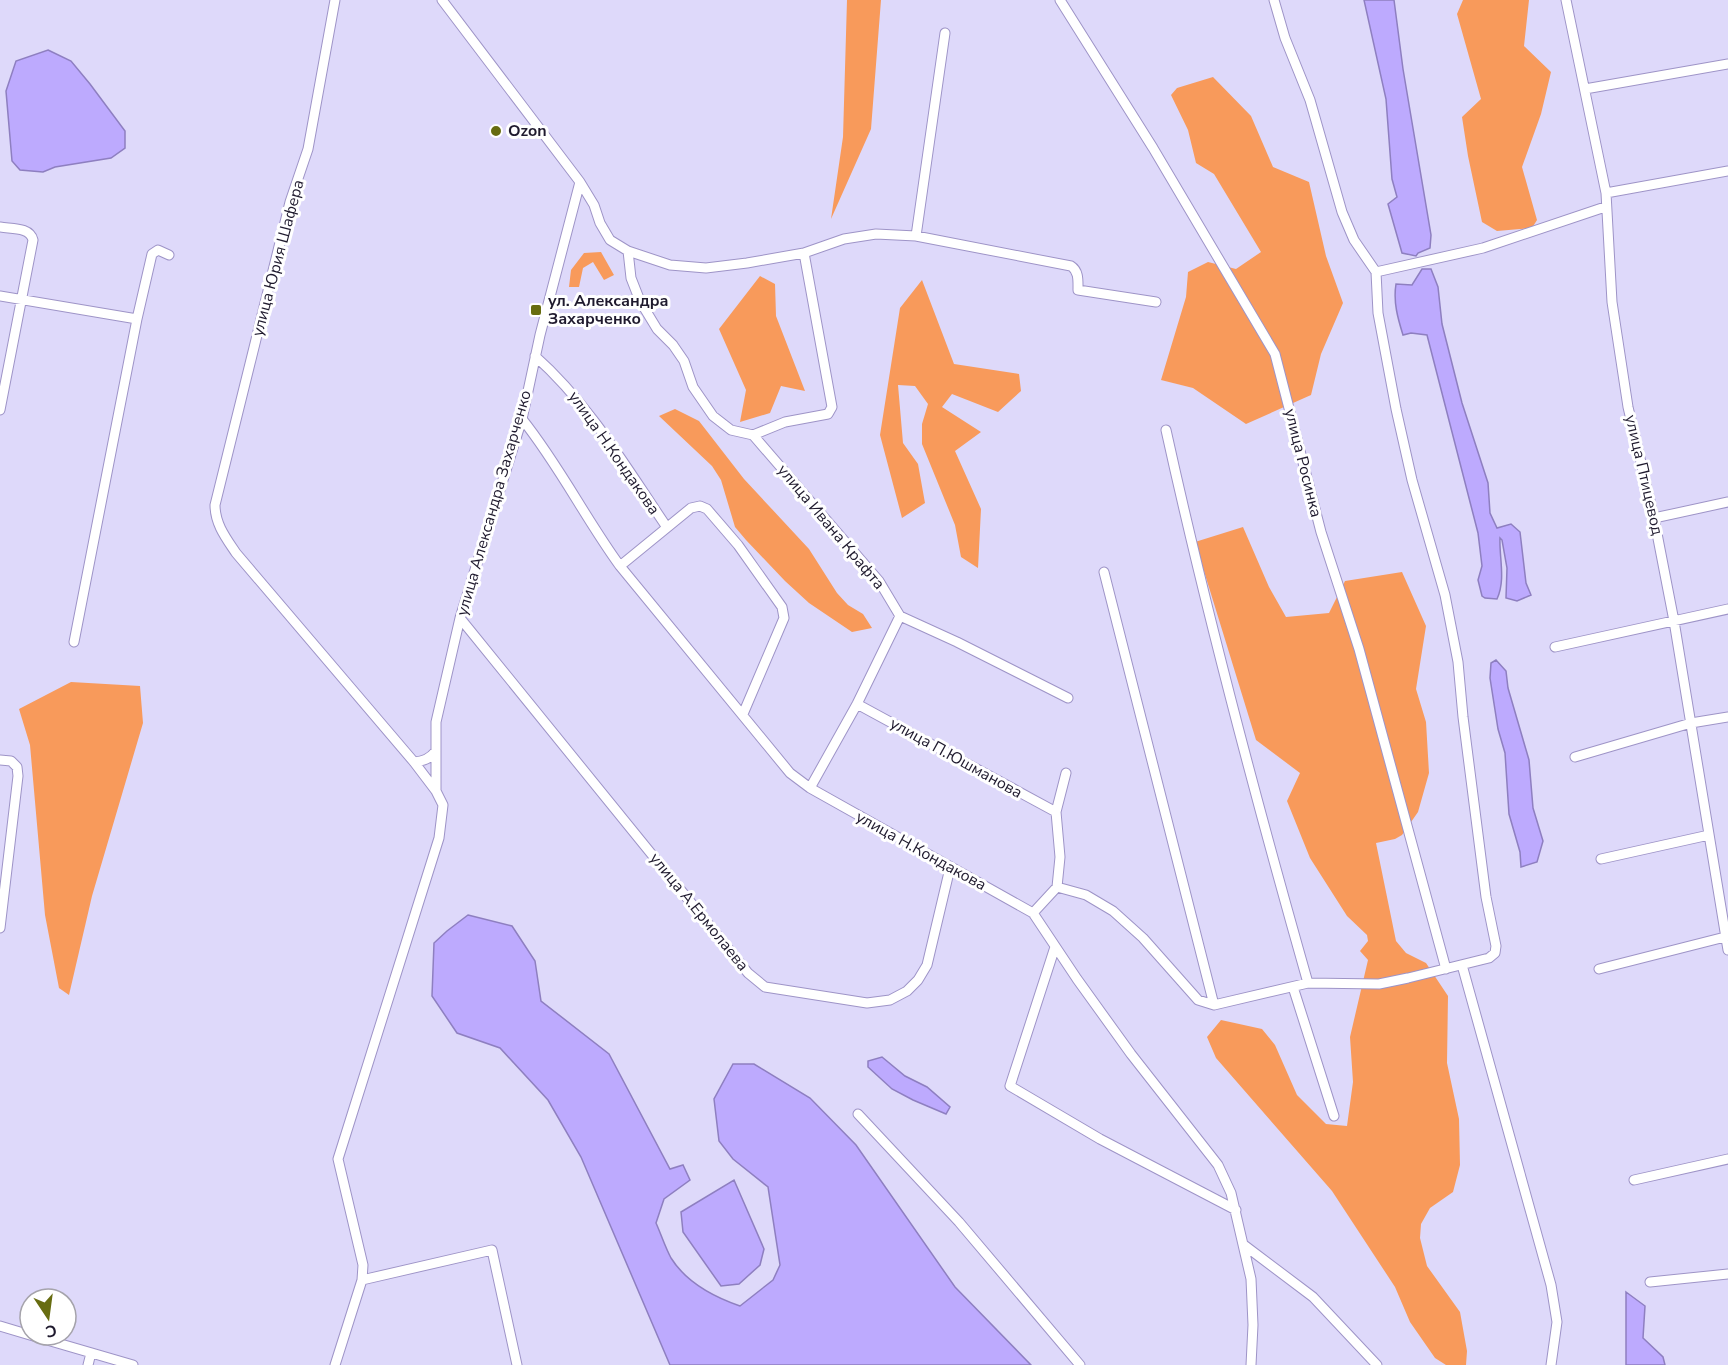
<svg xmlns="http://www.w3.org/2000/svg" width="1728" height="1365" viewBox="0 0 1728 1365" font-family="'Nunito Sans',sans-serif">
  <style>
    .green { fill: #f89a5b }
    .water { fill: #bdaafe; stroke: #8e7fc0; stroke-width: 1.5 }
    .lines { fill: none; stroke-linecap: round; stroke-linejoin: round }
    .minor-casing { stroke: #9e94c7; stroke-width: 11 }
    .minor { stroke: #fff; stroke-width: 9 }
    .poi-dot { fill: #676c10; stroke: #fff; stroke-width: 2 }
    .labels { text-anchor: middle; dominant-baseline: central; stroke-width: 6; stroke-linejoin: round; paint-order: stroke }
    .poi-label { font-size: 16px; font-weight: bold; fill: #1f1a2e; stroke: #fff; text-anchor: start }
    .street-label { font-size: 16px; fill: #1f1a2e; stroke: #fff }
  </style>
  <rect width="100%" height="100%" fill="#ded9fa"/>
  <path class="green" d="M 847,0 L 881,0 L 871,129 L 831,219 L 843,137 Z
    M 1463,0 L 1529,0 L 1524,46 L 1551,72 L 1541,114 L 1522,167 L 1537,220 L 1532,228 L 1497,231 L 1482,222 L 1468,156 L 1462,117 L 1481,99 L 1457,14 Z
    M 1213,77 L 1251,116 L 1273,167 L 1309,182 L 1326,256 L 1343,303 L 1321,354 L 1311,395 L 1246,424 L 1193,388 L 1161,380 L 1186,297 L 1188,272 L 1208,262 L 1236,269 L 1261,252 L 1214,174 L 1196,163 L 1188,130 L 1171,95 L 1177,88 Z
    M 601,252 L 614,275 L 604,280 L 593,262 L 583,268 L 579,287 L 569,287 L 571,270 L 584,253 Z
    M 760,276 L 775,284 L 776,316 L 805,391 L 781,386 L 770,413 L 740,422 L 746,390 L 719,329 Z
    M 922,280 L 954,364 L 1019,374 L 1021,391 L 998,412 L 952,394 L 942,407 L 981,432 L 955,451 L 981,509 L 978,568 L 961,557 L 955,525 L 922,444 L 922,424 L 928,404 L 915,386 L 898,385 L 903,443 L 918,464 L 925,503 L 902,518 L 880,435 L 900,308 Z
    M 675,409 L 699,421 L 744,479 L 809,549 L 837,593 L 848,605 L 863,614 L 872,628 L 852,632 L 809,603 L 785,581 L 746,540 L 735,527 L 721,480 L 712,466 L 659,416 Z
    M 1243,527 L 1269,587 L 1286,617 L 1329,613 L 1345,581 L 1402,572 L 1426,626 L 1416,689 L 1426,722 L 1429,773 L 1418,812 L 1402,835 L 1395,839 L 1376,843 L 1396,941 L 1406,953 L 1426,963 L 1448,996 L 1447,1063 L 1459,1119 L 1460,1165 L 1453,1192 L 1430,1208 L 1421,1224 L 1420,1238 L 1427,1266 L 1460,1312 L 1467,1351 L 1466,1365 L 1446,1365 L 1435,1358 L 1410,1322 L 1395,1287 L 1332,1191 L 1216,1058 L 1207,1037 L 1221,1020 L 1262,1029 L 1275,1045 L 1297,1095 L 1326,1124 L 1347,1126 L 1353,1082 L 1350,1037 L 1368,960 L 1360,951 L 1368,941 L 1367,935 L 1347,916 L 1310,858 L 1287,801 L 1300,773 L 1256,740 L 1195,542 Z
    M 71,682 L 140,686 L 143,723 L 92,896 L 69,995 L 59,988 L 45,915 L 30,745 L 19,709 Z"/>
  <path class="water" d="M 1364,0 L 1394,0 L 1403,69 L 1431,235 L 1430,248 L 1418,253 L 1416,256 L 1402,253 L 1388,204 L 1397,197 L 1392,179 L 1386,99 Z
    M 48,50 L 71,61 L 90,84 L 125,131 L 125,148 L 111,158 L 55,167 L 43,172 L 20,170 L 12,161 L 6,91 L 16,61 Z
    M 1422,269 L 1431,269 L 1438,287 L 1442,324 L 1462,403 L 1488,483 L 1490,513 L 1497,528 L 1511,524 L 1520,532 L 1526,583 L 1531,595 L 1517,601 L 1506,598 L 1507,568 L 1502,540 L 1500,538 C 1499,557 1506,580 1497,599 L 1485,598 L 1482,596 L 1478,580 L 1482,566 L 1478,533 L 1427,335 L 1411,333 L 1403,335 C 1398,319 1393,302 1396,284 L 1412,285 Z
    M 1496,660 L 1506,671 L 1508,688 L 1529,760 L 1533,808 L 1543,841 L 1537,862 L 1521,867 L 1520,852 L 1509,814 L 1505,753 L 1498,729 L 1490,678 L 1491,663 Z
    M 468,915 L 512,926 L 535,961 L 541,1001 L 609,1054 L 670,1169 L 683,1165 L 690,1180 L 664,1199 L 656,1223 C 661,1234 665,1247 671,1258 C 686,1282 714,1297 740,1306 L 773,1280 L 780,1265 L 768,1187 L 733,1159 L 719,1141 L 714,1099 L 733,1064 L 754,1064 L 810,1098 L 856,1145 L 955,1287 L 1031,1365 L 670,1365 L 581,1157 L 548,1100 L 500,1048 L 457,1033 L 432,996 L 434,943 L 447,931 Z
    M 882,1057 L 905,1076 L 927,1087 L 950,1107 L 946,1114 L 913,1100 L 892,1089 L 868,1067 L 868,1061 Z
    M 734,1180 L 764,1249 L 760,1265 L 739,1284 L 721,1286 L 683,1232 L 681,1212 Z
    M 1626,1292 L 1645,1306 L 1643,1338 L 1663,1357 L 1665,1365 L 1626,1365 Z"/>
  <g class="lines">
    <defs>
      <path id="minor" d="M 442,0 L 580,182 L 594,205 L 600,223 L 610,240 L 628,251 L 670,265 L 706,268 L 747,263 L 804,253 L 844,239 L 876,234 L 916,236 L 1071,266 C 1079,271 1078,281 1078,290 L 1156,302
        M 1060,0 L 1153,148 L 1275,354 L 1321,532 L 1359,649 L 1446,969
        M 1566,0 L 1606,193 L 1612,302 L 1628,407 L 1654,518 L 1674,621 L 1728,950
        M 1585,89 L 1728,64
        M 1606,193 L 1728,171
        M 0,227 C 12,229 30,227 33,240 L 0,410
        M 916,236 L 945,33
        M 628,251 L 631,278 L 640,301 L 657,329 L 673,345 L 684,361 L 693,387 L 713,416 L 731,430 L 753,435 L 879,581 L 900,616 L 957,642 L 1068,698
        M 1376,272 L 1483,248 L 1605,207
        M 0,296 L 137,319 L 74,642
        M 137,319 L 152,254 L 158,250 L 169,255
        M 535,356 C 589,404 626,467 666,526
        M 522,419 C 559,465 585,518 620,566 L 790,773 L 810,788 L 1033,913 L 1077,979 L 1131,1054 L 1218,1165 L 1231,1193 L 1251,1279 L 1253,1325 L 1251,1365
        M 1166,430 C 1207,616 1256,800 1308,983
        M 753,435 L 785,422 L 828,414 L 832,407 L 804,253
        M 1654,518 L 1728,502
        M 620,566 L 691,508 L 700,506 L 707,509 L 738,545 L 782,607 L 784,618 L 743,714
        M 1104,572 L 1214,1005
        M 460,618 L 748,973 L 765,987 L 867,1003 L 890,1000 L 907,991 L 918,980 L 927,965 L 950,868
        M 1555,647 L 1728,609
        M 857,704 L 1056,812
        M 1575,757 L 1691,723 L 1728,717
        M 0,760 L 11,761 L 17,767 L 18,776 L 0,928
        M 414,762 C 424,761 429,759 436,751
        M 810,788 L 857,704 L 900,616
        M 436,791 L 436,722 L 460,618 L 522,419 L 540,335 L 580,182
        M 1601,859 L 1709,835
        M 1057,887 L 1060,857 L 1056,812 L 1066,773
        M 1033,913 L 1057,887 L 1086,895 L 1113,911 L 1143,938 L 1198,1000 L 1214,1005 L 1308,983 L 1379,984 L 1408,978 L 1489,958 L 1495,953 L 1496,946 L 1486,897 L 1463,717 L 1458,662 L 1445,595 L 1412,480 L 1396,409 L 1378,313 L 1376,272 L 1354,240 L 1342,212 L 1310,100 L 1285,38 L 1274,0
        M 1055,947 L 1010,1086 L 1100,1139 L 1236,1210
        M 1462,965 L 1551,1285 L 1557,1322 L 1551,1365
        M 1599,969 L 1725,937
        M 1293,987 L 1334,1116
        M 858,1114 L 959,1222 L 1080,1365
        M 1634,1180 L 1728,1159
        M 1244,1245 L 1313,1297 L 1377,1365
        M 362,1280 L 492,1250 L 517,1365
        M 1650,1282 L 1728,1274
        M 0,1326 L 30,1335
        M 30,1335 L 133,1365
        M 88,1365 L 91,1353
        M 335,1365 L 362,1280 L 363,1265 L 338,1159 L 439,838 L 443,805 L 436,791 L 414,762 L 236,553 C 226,538 215,524 215,505 L 290,202 L 308,149 L 335,0"/>
    </defs>
    <use href="#minor" class="minor-casing"/>
    <use href="#minor" class="minor"/>
  </g>
  <g class="poi-dot">
    <circle cx="496" cy="131" r="6"/>
    <rect x="530" y="304" width="12" height="12" rx="3"/>
  </g>
  <g class="labels">
    <g class="poi-label">
      <text x="508" y="131">Ozon</text>
      <text x="548" y="301">ул. Александра<tspan x="548" dy="18">Захарченко</tspan></text>
    </g>
    <g class="street-label">
      <text transform="translate(278 258) rotate(-75)">улица Юрия Шафера</text>
      <text transform="translate(614 453) rotate(55)">улица Н.Кондакова</text>
      <text transform="translate(1303 463) rotate(76)">улица Росинка</text>
      <text transform="translate(1644 475) rotate(77)">улица Птицевод</text>
      <text transform="translate(494 503) rotate(-74)">улица Александра Захарченко</text>
      <text transform="translate(831 527) rotate(50)">улица Ивана Крафта</text>
      <text transform="translate(956 758) rotate(29)">улица П.Юшманова</text>
      <text transform="translate(921 851) rotate(29)">улица Н.Кондакова</text>
      <text transform="translate(699 912) rotate(51)">улица А.Ермолаева</text>
    </g>
  </g>
  <g transform="translate(48 1317) rotate(167)"><circle r="28" fill="#ffffff" stroke="#a5a3ab" stroke-width="1.5"/>
  <path d="M0-4.5L10 22L0 15L-10 22Z" fill="#676c10"/>
  <text y="-9" font-size="16" font-weight="bold" text-anchor="middle" fill="#1f1a2e">С</text>
  </g>
</svg>
